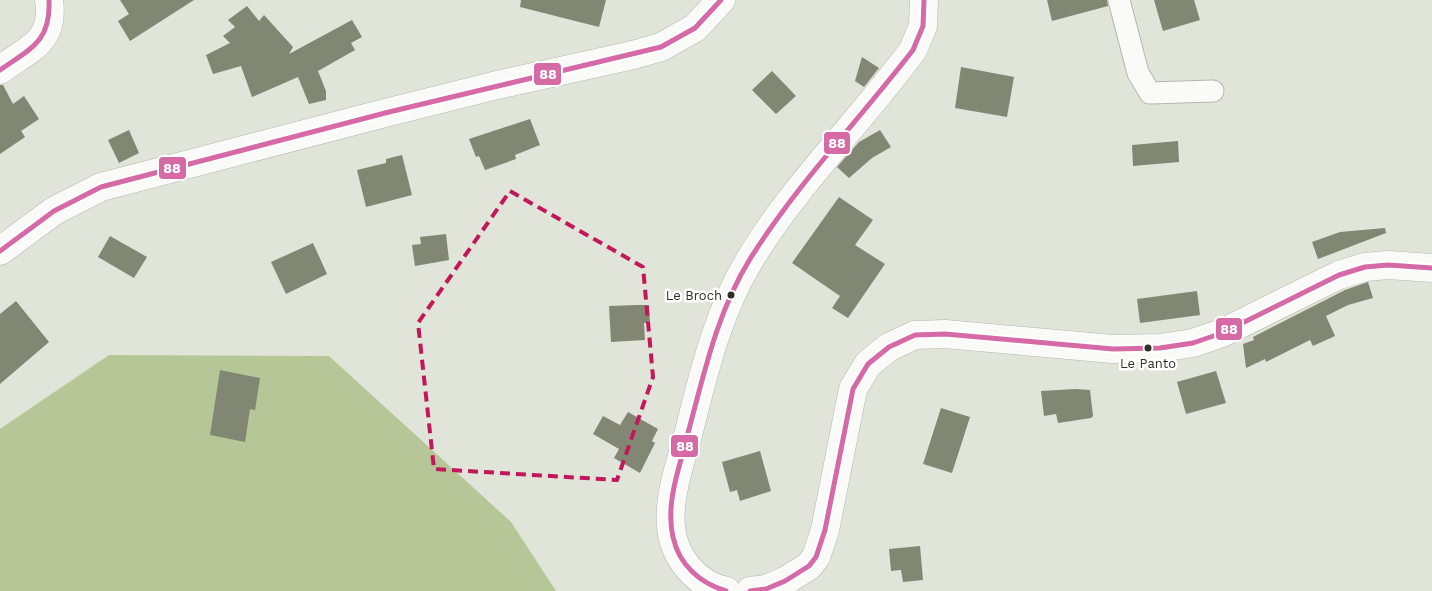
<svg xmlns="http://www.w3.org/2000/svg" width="1432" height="591" viewBox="0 0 1432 591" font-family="'Work Sans',sans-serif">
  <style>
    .forest { fill: #b6c696 }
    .building { fill: #818772 }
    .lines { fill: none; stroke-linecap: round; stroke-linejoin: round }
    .street-casing { stroke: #b4b7ae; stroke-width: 23 }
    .secondary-casing { stroke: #b4b7ae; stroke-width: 29 }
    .street { stroke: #fafbf9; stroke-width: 21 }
    .secondary { stroke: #fafbf9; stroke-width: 28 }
    .bus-1-casing { stroke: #fff; stroke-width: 9 }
    .bus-1 { stroke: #d56aa6; stroke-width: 5 }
    .marked { fill: none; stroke: #c2185b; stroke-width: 4; stroke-dasharray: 10 6; stroke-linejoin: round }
    .bus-dot { fill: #2d3028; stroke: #fff; stroke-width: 2 }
    .labels { text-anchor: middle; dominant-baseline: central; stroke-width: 5; stroke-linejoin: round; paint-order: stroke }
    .bus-label { font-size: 13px; fill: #2d3028; stroke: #fff; text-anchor: end }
    .line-badge { stroke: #fff; stroke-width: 2 }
    .badge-label { font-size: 14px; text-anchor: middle; font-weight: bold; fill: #fff }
  </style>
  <rect width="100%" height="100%" fill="#e0e4d9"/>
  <path class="forest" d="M 109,355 L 329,356 L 511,522 L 556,591 L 0,591 L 0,429 Z"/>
  <path class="building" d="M 120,0 L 194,0 L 130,41 L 118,21 L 129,14 Z
    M 521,0 L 606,0 L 599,27 L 520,7 Z
    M 1047,0 L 1107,0 L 1108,6 L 1052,21 Z
    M 1154,0 L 1194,0 L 1200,20 L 1163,31 Z
    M 247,6 L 259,21 L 264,15 L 293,47 L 289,54 L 352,20 L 362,37 L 351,43 L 355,50 L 318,71 L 326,91 L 326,100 L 309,104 L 298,77 L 252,97 L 241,66 L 213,74 L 206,55 L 230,43 L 223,36 L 235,27 L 228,20 Z
    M 862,57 L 879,68 L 864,87 L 855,81 Z
    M 961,67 L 1014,77 L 1007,117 L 955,108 Z
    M 772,71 L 796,96 L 776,114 L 752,90 Z
    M 0,85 L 3,85 L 13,104 L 24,96 L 39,119 L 21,131 L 25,137 L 0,154 Z
    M 530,119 L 540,145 L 515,155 L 516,159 L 485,170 L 479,156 L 476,157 L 469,139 Z
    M 129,130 L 139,153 L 119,163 L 108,140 Z
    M 880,130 L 891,147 L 872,158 L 849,178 L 837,167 L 859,142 Z
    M 1178,141 L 1179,162 L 1133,166 L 1132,145 Z
    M 402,155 L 412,195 L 366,207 L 357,170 L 386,163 L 386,159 Z
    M 839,197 L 873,220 L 855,245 L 885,264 L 848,318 L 832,308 L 840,296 L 792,263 Z
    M 1385,228 L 1386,233 L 1318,259 L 1312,242 L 1340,232 Z
    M 446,234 L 449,260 L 415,266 L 412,245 L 421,244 L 420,237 Z
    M 110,236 L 147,257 L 134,278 L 98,257 Z
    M 313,243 L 327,274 L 286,294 L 271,262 Z
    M 1368,282 L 1373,298 L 1348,305 L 1326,316 L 1335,336 L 1313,346 L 1310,340 L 1266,362 L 1265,359 L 1246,368 L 1243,344 L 1254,340 L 1253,337 L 1345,290 Z
    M 1197,291 L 1200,315 L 1140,323 L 1137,299 Z
    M 16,301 L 49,342 L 0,384 L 0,314 Z
    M 637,305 L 649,305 L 650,323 L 644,323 L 645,340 L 611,342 L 609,306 Z
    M 220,370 L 260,378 L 255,410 L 250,409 L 245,442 L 210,435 Z
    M 1216,371 L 1226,403 L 1186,414 L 1177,382 Z
    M 1075,389 L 1090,390 L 1093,416 L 1091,418 L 1058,423 L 1056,414 L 1044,416 L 1041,391 Z
    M 941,408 L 970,417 L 952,473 L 923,464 Z
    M 628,412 L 658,429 L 652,441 L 655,443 L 640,473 L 614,458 L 619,449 L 593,434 L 603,416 L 620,425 Z
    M 760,451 L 771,491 L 740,501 L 737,490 L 730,492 L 722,462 Z
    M 920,546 L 923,580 L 903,582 L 901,570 L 891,571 L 889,549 Z"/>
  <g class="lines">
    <defs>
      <path id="street" d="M 1119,0 L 1138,73 L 1150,93 L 1213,91"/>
      <path id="secondary" d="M 0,70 C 29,48 55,43 49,0
        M 0,251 L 54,211 L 101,187 L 389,112 L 497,85 L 633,55 L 661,47 L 695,28 L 721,0
        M 726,591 C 696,584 674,558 671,527 C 668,497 680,464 688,435 C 703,376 717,314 749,261 C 795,184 861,121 913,50 L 923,26 L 924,0
        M 750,591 L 766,589 L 785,581 L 809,566 L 816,557 L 825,530 L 853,389 L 868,364 L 889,347 L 915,335 L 945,334 L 1113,349 L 1160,348 L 1193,343 L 1222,333 L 1339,275 L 1365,267 L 1388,265 L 1432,268"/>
    </defs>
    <use href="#street" class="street-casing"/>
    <use href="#secondary" class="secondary-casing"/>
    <use href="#street" class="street"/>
    <use href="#secondary" class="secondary"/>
    <defs>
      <path id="bus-1" d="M 0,70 C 30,49 51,42 49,0
        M 0,251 L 54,211 L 101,187 L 389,112 L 661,47 L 695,28 L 721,0
        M 726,591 C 700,583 679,565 673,537 C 665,502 680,467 688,433 C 704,374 717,312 750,259 C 797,184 859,120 913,50 L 923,26 L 924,0
        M 750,591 L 766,589 L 785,581 L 809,566 L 816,557 L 825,530 L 853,389 L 868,364 L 889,347 L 915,335 L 945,334 L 1113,349 L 1160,348 L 1193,343 L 1222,333 L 1339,275 L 1365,267 L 1388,265 L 1432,268"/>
    </defs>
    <use href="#bus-1" class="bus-1-casing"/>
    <use href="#bus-1" class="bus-1"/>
  </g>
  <path class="marked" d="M 510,191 L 643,267 L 653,377 L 617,480 L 434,469 L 418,323 Z"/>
  <g class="bus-dot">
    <circle cx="731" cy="295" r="4.5"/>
    <circle cx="1148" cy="348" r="4.5"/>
  </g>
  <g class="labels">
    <g class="bus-label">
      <text x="722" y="295">Le Broch</text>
      <text x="1148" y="363" text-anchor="middle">Le Panto</text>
    </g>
  </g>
  <g class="line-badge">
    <rect x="533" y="62" width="29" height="24" rx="5" fill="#d56aa6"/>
    <rect x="823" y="131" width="28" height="24" rx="5" fill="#d56aa6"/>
    <rect x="158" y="156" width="29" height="24" rx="5" fill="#d56aa6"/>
    <rect x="1215" y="317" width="28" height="24" rx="5" fill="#d56aa6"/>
    <rect x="670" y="434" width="29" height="24" rx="5" fill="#d56aa6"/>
  </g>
  <g class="badge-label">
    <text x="548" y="79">88</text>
    <text x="837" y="148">88</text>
    <text x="172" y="173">88</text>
    <text x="1229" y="334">88</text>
    <text x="685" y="451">88</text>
  </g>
</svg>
